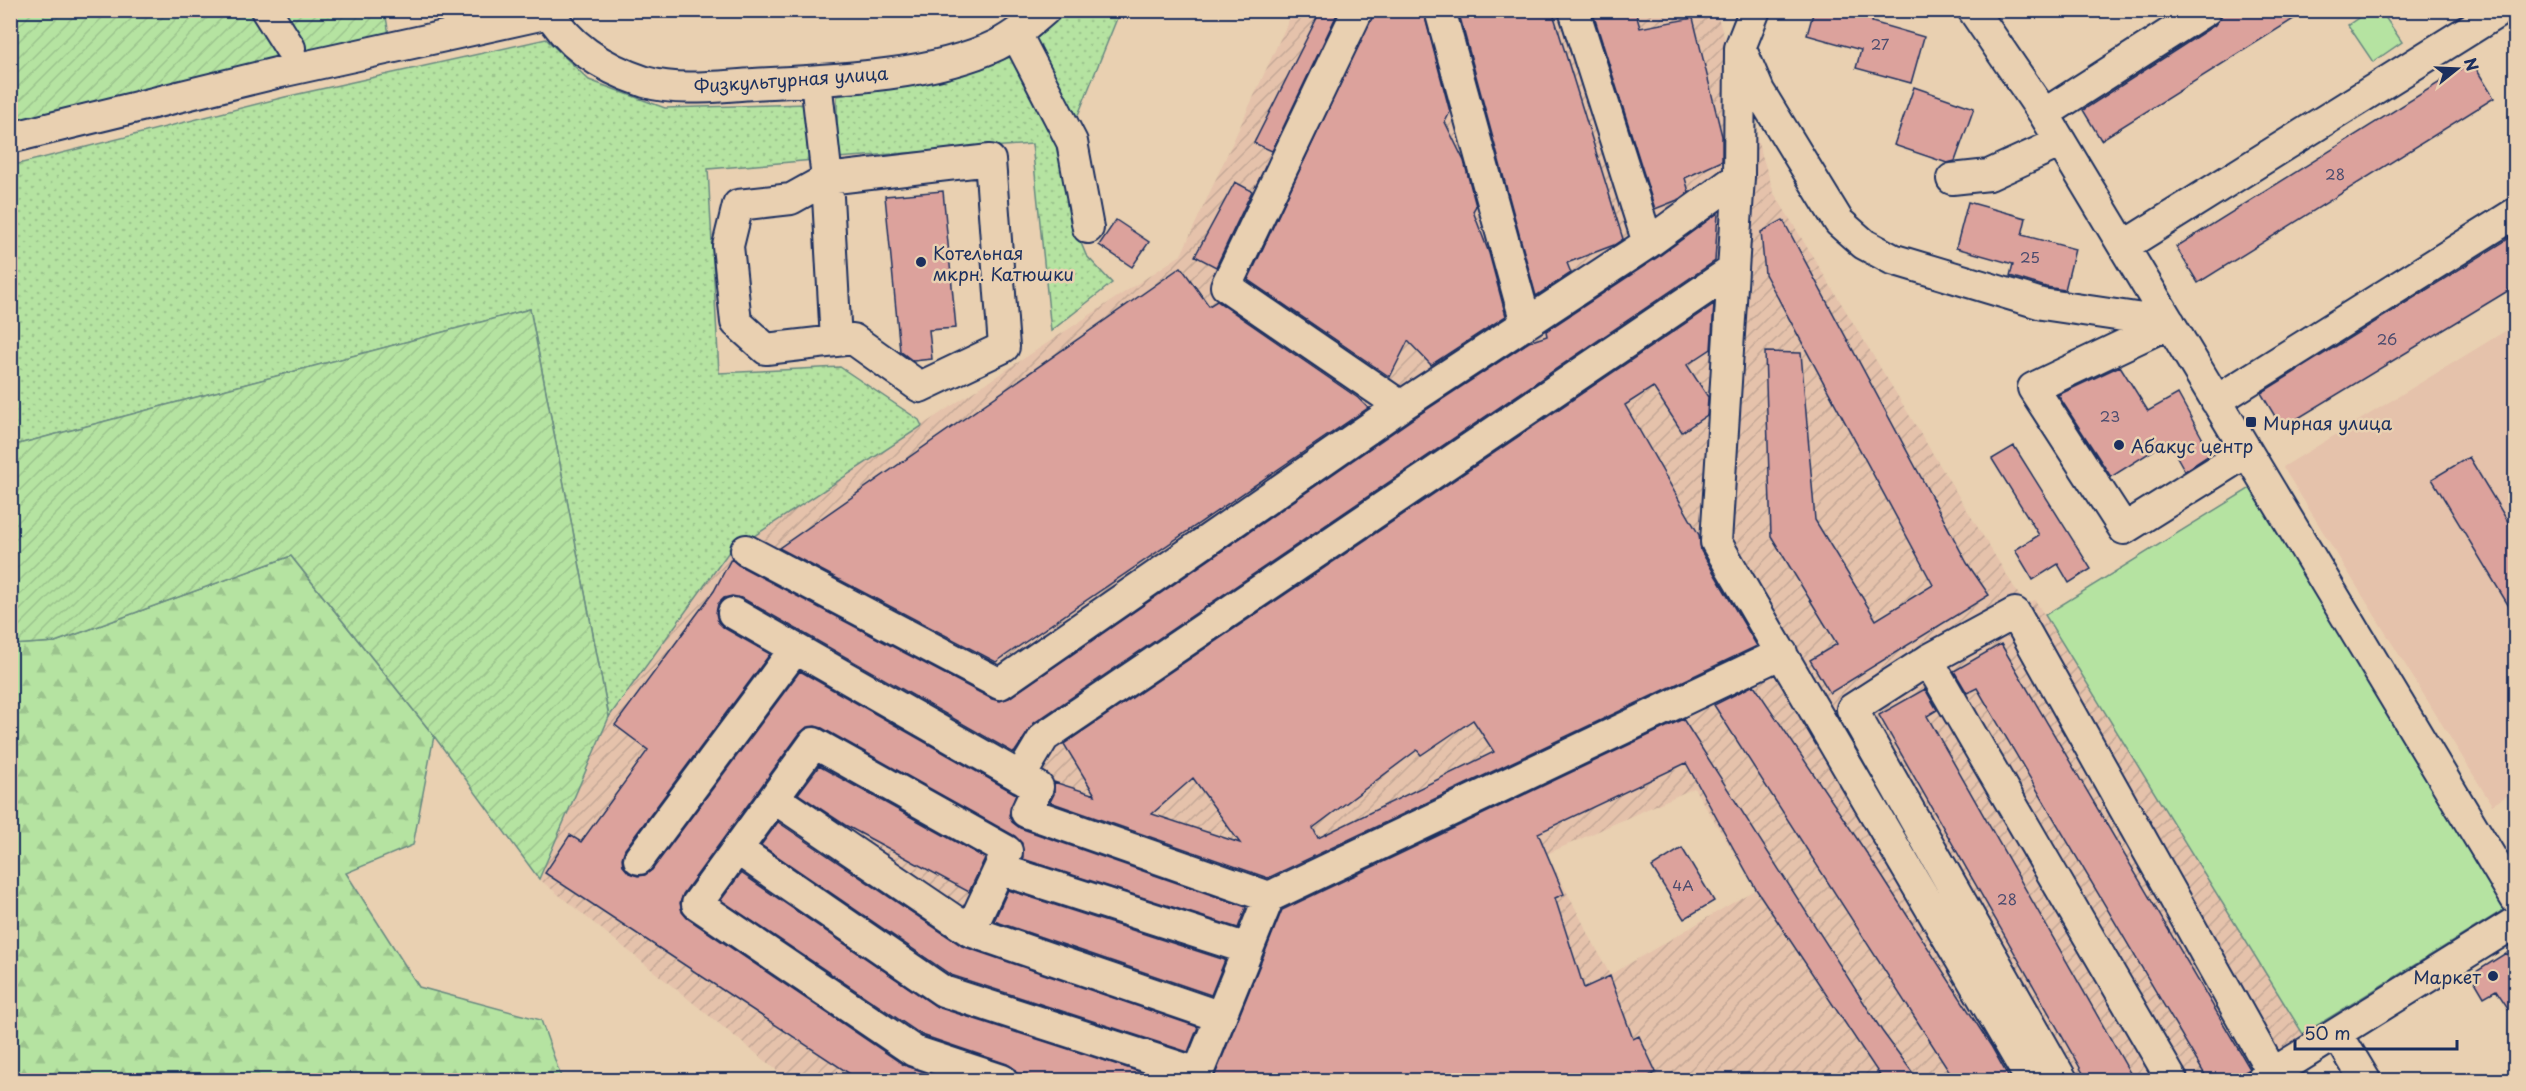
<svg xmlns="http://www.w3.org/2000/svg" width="2526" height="1091" viewBox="0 0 2526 1091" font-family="'Playpen Sans',sans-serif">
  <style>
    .built { fill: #e5c2ab }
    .industrial { fill: url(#industrial-furrows); fill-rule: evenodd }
    .grass { fill: url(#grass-dots); stroke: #688980; stroke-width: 1.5 }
    .forest { fill: url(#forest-firs); stroke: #688980; stroke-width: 1.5 }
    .park { fill: #b5e3a1; stroke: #688980; stroke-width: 1.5 }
    .garden { fill: url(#garden-furrows); stroke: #688980; stroke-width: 1.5 }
    .building { fill: #dca29c; stroke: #1b2f5e; stroke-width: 1.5; fill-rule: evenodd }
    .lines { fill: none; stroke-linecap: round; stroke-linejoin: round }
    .minor-casing { stroke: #1b2f5e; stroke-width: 34 }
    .minor { stroke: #e9d0b1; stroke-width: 30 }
    .poi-dot { fill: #1b2f5e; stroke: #e9d0b1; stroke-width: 2 }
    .labels { text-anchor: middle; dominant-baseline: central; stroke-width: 5; stroke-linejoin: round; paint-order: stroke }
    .number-label { font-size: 15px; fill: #4b4c6e }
    .street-label { font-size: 18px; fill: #1b2f5e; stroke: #e9d0b1 }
    .poi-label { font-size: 18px; fill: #1b2f5e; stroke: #e9d0b1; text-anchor: start }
  </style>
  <defs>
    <pattern id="industrial-furrows" width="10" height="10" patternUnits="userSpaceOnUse" patternTransform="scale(1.5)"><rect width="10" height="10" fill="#e5c2ab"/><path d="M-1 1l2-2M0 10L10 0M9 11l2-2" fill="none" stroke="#c4a796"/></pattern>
    <pattern id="grass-dots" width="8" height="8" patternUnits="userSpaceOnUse" patternTransform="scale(1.5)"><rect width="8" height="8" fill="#b5e3a1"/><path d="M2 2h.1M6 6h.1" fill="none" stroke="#9bc38d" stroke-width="1.8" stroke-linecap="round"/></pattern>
    <pattern id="forest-firs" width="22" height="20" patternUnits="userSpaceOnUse" patternTransform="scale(1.5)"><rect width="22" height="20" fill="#b5e3a1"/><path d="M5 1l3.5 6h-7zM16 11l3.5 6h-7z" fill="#9bc38d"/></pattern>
    <pattern id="garden-furrows" width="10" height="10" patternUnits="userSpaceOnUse" patternTransform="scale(1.5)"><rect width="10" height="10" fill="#b5e3a1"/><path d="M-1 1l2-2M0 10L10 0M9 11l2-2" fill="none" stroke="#9bc38d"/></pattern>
  </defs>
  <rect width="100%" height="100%" fill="#e9d0b1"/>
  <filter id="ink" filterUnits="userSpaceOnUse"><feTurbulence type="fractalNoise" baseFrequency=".0167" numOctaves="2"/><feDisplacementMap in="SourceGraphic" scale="12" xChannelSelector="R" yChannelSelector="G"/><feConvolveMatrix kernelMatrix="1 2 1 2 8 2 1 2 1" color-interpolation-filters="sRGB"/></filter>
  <g filter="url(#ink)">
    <path class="built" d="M 2515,325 L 2515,791 L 2492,805 L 2283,467 Z"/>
    <path class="industrial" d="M 1293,11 L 1716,11 L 1774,193 L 2025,605 L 2035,600 L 2303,1034 L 2234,1080 L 789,1080 L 539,879 L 609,717 L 728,553 L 1181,255 ZM 1694,788 L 1756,889 L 1610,975 L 1547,854 Z"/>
    <path class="grass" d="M 1067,11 L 1120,11 L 1076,120 L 1036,39 Z
      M 546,39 L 589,80 L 665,108 L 807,104 L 814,160 L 708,169 L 719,373 L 840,367 L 919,420 L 922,426 L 728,553 L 609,717 L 530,309 L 11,446 L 10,166 L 285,97 Z
      M 1013,56 L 1062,146 L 1069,214 L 1086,255 L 1112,283 L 1051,331 L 1032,144 L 837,158 L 837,96 L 954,77 Z"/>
    <path class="forest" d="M 291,556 L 434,736 L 413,845 L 346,873 L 419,987 L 541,1020 L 562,1080 L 11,1080 L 11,645 L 55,642 Z"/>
    <path class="park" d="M 2370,10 L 2381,11 L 2402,42 L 2373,62 L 2348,25 Z
      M 2252,487 L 2510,906 L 2303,1034 L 2045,615 Z"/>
    <path class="garden" d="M 10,11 L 385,11 L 389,35 L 11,122 Z
      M 530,309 L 609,717 L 539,879 L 434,736 L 291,556 L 55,642 L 11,645 L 11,446 Z"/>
    <path class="building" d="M 1321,10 L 1339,10 L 1272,151 L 1254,143 Z
      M 1375,10 L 1423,10 L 1450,112 L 1445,122 L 1464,161 L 1476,206 L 1473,211 L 1489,253 L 1506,316 L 1431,365 L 1408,341 L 1390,377 L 1248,280 Z
      M 1458,10 L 1552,10 L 1623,239 L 1614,245 L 1567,263 L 1571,273 L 1536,296 Z
      M 1592,10 L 1635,10 L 1640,28 L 1693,18 L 1722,136 L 1722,161 L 1685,178 L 1689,192 L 1680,199 L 1655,209 Z
      M 1814,10 L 1875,10 L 1872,22 L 1924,37 L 1911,83 L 1856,68 L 1861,50 L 1807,35 Z
      M 2225,10 L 2308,10 L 2101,140 L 2083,110 L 2215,25 Z
      M 2472,62 L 2494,98 L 2198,283 L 2176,247 Z
      M 1914,87 L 1974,108 L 1955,161 L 1947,163 L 1894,145 Z
      M 1235,182 L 1252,191 L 1216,267 L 1195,256 Z
      M 943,191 L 956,328 L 929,330 L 932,359 L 913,361 L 900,351 L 885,196 Z
      M 1968,202 L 2026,218 L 2022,235 L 2075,249 L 2065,290 L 2046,287 L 2010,276 L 2013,264 L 1956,248 Z
      M 1718,213 L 1715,261 L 1034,723 L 1014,753 L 742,598 L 732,596 L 724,598 L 718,604 L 716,613 L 718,622 L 724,628 L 770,654 L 625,849 L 622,858 L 623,866 L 629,873 L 638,876 L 645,875 L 652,870 L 800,671 L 1016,794 L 1009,815 L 1012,822 L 1020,828 L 1246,907 L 1238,928 L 1023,859 L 1022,843 L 1015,836 L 822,728 L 815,726 L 807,727 L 800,733 L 683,894 L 680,903 L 682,912 L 687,918 L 904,1065 L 948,1080 L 859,1080 L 545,873 L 570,835 L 581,842 L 648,750 L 615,725 L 714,591 L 731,559 L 738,565 L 992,699 L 1000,701 L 1009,698 L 1411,420 L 1529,342 L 1547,336 L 1546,331 L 1658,257 Z
      M 1116,220 L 1149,242 L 1132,267 L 1099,245 Z
      M 1783,220 L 1967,563 L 1989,595 L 1830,693 L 1810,660 L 1837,644 L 1771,536 L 1765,352 L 1801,353 L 1815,520 L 1876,620 L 1933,585 L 1765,274 L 1761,232 Z
      M 2516,234 L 2516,286 L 2282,428 L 2261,393 Z
      M 1181,267 L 1209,306 L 1217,301 L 1358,398 L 1368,408 L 996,662 L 779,548 Z
      M 1714,304 L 1711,349 L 1687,365 L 1708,397 L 1707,415 L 1682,432 L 1653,387 L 1625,405 L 1699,535 L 1701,551 L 1757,646 L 1268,878 L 1050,802 L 1054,794 L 1054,782 L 1095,795 L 1064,744 ZM 1473,720 L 1494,752 L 1318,838 L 1313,828 L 1417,750 L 1421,755 ZM 1193,778 L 1240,843 L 1152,814 Z
      M 2120,366 L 2148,411 L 2178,394 L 2211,454 L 2185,471 L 2168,441 L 2111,477 L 2058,395 Z
      M 2014,446 L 2091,569 L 2069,583 L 2058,564 L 2033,580 L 2015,550 L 2039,535 L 1992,459 Z
      M 2469,457 L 2516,535 L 2516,618 L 2432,479 Z
      M 2001,644 L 2250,1069 L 2231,1080 L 2208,1080 L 1977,688 L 1967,693 L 1954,671 Z
      M 1754,685 L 1878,870 L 1991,1046 L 2010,1080 L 1955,1080 L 1714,705 Z
      M 1925,689 L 1937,710 L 1927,716 L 2134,1080 L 2087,1080 L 1879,715 Z
      M 1683,719 L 1882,1031 L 1918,1080 L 1883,1080 L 1756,889 L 1686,763 L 1538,833 L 1564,894 L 1555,898 L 1584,988 L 1610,976 L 1633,1039 L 1639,1036 L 1656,1072 L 1643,1080 L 1213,1080 L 1282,910 Z
      M 819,766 L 985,858 L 969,892 L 845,825 L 798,794 Z
      M 778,822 L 962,946 L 1198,1027 L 1188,1052 L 951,975 L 761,845 Z
      M 1682,848 L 1714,901 L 1684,919 L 1652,867 Z
      M 741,873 L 937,1007 L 1165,1080 L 1043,1080 L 1022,1074 L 1019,1080 L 1015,1069 L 1007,1064 L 922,1035 L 721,900 Z
      M 1008,890 L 1225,960 L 1211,995 L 994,921 Z
      M 2506,953 L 2516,967 L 2516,1020 L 2496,990 L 2484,997 L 2471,975 Z"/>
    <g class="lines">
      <defs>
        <path id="minor" d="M 266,10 L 290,48
          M 548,10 C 569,48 606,69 645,82 C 680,92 719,86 754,84 C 827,80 931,77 997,45 C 1015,36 1030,23 1045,10
          M 1358,10 L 1226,286 L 1401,406
          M 1440,10 L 1526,323
          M 1574,10 L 1648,243
          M 1973,10 L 2044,114 L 2516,899
          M 1016,34 L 1072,142 L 1088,228
          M 1744,56 L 1759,91 L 1839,222 L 1864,244 L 1892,259 L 2042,304 L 2170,323
          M 816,81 L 827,179 L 791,199 L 738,205 L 728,246 L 736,322 L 766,349 L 853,339 L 920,387 L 1004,347 L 990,160 L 827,179 L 836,341
          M 2044,114 L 2206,10
          M 10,138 L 276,73 L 549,13
          M 1952,179 L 1989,175 L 2061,142
          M 2124,246 L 2501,10
          M 1733,270 L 1716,542 L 2031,1080
          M 2170,323 L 2033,388 L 2124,529 L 2247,452
          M 2216,401 L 2516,213
          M 746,550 L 1000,684 L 1401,406 L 1648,243 L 1739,177
          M 733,613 L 1038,787 L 1026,812 L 1269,897
          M 1928,660 L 2015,613 L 2273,1074
          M 1020,777 L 1044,737 L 1733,270 L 1739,177 L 1740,48 L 1755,10
          M 774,798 L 970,931 L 1221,1017
          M 737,849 L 943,991 L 1198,1073
          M 639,859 L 795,649
          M 999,869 L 1248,949
          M 970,931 L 1007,852
          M 2338,1035 L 2365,1080
          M 1002,1080 L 914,1051 L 697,904 L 814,743 L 1007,851
          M 1195,1080 L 1269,897 L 1782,653
          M 2062,1080 L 1852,709 L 1928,660 L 2172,1080
          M 2262,1080 L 2516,922"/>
      </defs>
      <use href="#minor" class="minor-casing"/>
      <use href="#minor" class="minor"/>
    </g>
  </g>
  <g class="poi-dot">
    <circle cx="921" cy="262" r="6"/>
    <rect x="2245" y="416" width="12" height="12" rx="3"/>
    <circle cx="2119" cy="445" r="6"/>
    <circle cx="2493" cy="976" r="6"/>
  </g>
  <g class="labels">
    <g class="number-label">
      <text x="1880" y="43">27</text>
      <text x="2335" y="173">28</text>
      <text x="2030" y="256">25</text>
      <text x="2387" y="338">26</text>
      <text x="2110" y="415">23</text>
      <text x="1683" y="884">4А</text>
      <text x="2007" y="898">28</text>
    </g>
    <g class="street-label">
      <text transform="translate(791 79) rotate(-4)">Физкультурная улица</text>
    </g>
    <g class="poi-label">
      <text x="933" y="252">Котельная<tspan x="933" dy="21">мкрн. Катюшки</tspan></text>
      <text x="2263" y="422">Мирная улица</text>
      <text x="2131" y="445">Абакус центр</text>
      <text x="2481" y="976" text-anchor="end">Маркет</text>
    </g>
  </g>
  <rect width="2526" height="1091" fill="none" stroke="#e9d0b1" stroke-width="36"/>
  <rect x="18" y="18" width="2490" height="1055" fill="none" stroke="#1b2f5e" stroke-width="2" filter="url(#ink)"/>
  <g transform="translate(2457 69) rotate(72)" stroke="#e9d0b1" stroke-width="4.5" paint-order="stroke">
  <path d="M0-4.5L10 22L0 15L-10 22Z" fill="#1b2f5e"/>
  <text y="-9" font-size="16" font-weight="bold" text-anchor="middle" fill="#1b2f5e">N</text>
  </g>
  <path d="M2295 1040v9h162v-9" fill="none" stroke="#1b2f5e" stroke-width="3"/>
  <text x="2304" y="1040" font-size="18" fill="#1b2f5e" stroke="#e9d0b1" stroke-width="4.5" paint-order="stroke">50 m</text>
</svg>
